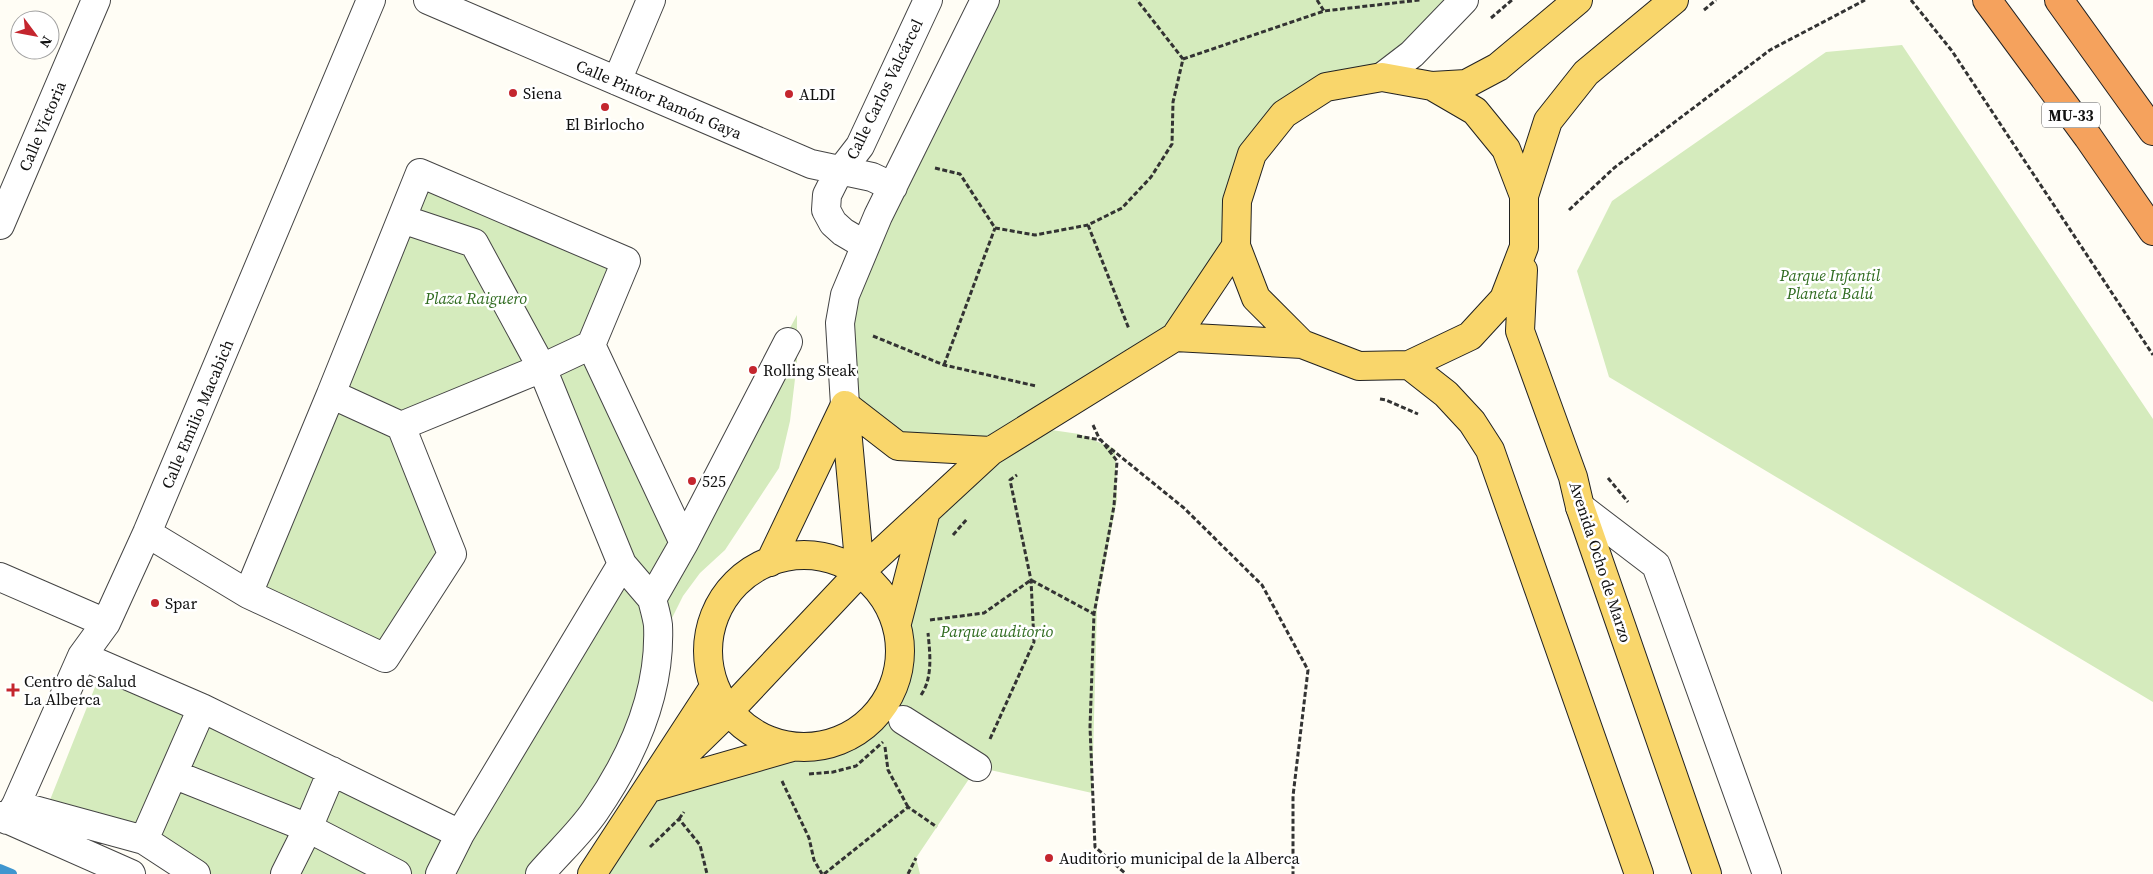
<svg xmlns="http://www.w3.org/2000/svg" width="2153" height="874" viewBox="0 0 2153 874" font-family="'Source Serif 4',serif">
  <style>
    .green { fill: #d5ebbd }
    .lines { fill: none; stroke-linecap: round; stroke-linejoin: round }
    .stream { stroke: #3f96cf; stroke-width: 10 }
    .minor-casing { stroke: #444; stroke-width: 30 }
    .major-casing { stroke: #222; stroke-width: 30 }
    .highway-casing { stroke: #222; stroke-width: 30 }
    .path { stroke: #333; stroke-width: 3; stroke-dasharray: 5 2.5; stroke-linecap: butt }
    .minor { stroke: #fff; stroke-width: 28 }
    .major { stroke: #f9d66b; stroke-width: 28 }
    .highway { stroke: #f5a25d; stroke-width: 28 }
    .poi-dot { fill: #c4262e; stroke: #fff; stroke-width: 2 }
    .labels { text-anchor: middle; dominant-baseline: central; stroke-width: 5; stroke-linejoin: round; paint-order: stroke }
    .shield { fill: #fff; stroke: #585858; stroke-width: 1 }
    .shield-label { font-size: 15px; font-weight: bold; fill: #111 }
    .street-label { font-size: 16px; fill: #111; stroke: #fff }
    .poi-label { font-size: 16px; fill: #111; stroke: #fff; text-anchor: start }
    .park-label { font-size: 16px; font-style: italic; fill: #2f6b1f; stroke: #fff }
  </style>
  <rect width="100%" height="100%" fill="#fffdf5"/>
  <path class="green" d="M 985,0 L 1464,0 L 1412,54 L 1326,87 L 1252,154 L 1236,246 L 1175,337 L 1031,427 L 1079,434 L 1115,449 L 1117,499 L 1097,607 L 1092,793 L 977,767 L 916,858 L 920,874 L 592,874 L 650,788 L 792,747 L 825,745 L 857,732 L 875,717 L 893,689 L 901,657 L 897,623 L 926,511 L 991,452 L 898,446 L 845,405 L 840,323 Z
    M 1902,45 L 2153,419 L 2153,702 L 1609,377 L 1577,271 L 1612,201 L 1826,52 Z
    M 420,168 L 639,258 L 597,349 L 680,530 L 797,315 L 797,362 L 790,421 L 779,468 L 725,550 L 700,573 L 683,596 L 667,628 L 663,682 L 552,874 L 184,874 L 48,805 L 101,672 L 454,826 L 608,561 L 533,382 L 408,439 L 455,556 L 390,664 L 242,599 Z"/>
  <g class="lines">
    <path class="stream" d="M 0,869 L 12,874"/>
    <defs>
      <path id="minor" d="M 428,0 L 811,164 L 872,177 L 893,187
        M 1382,77 L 1412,54 L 1464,0
        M 617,81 L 651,0
        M 402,219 L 474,243 L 542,368 L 622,564 L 652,599 L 684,543 L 591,345
        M 0,225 L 96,0
        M 865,245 L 843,232 L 833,223 L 826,210 L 827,195 L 836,177 L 860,146 L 928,0
        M 845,405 L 840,323 L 845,295 L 878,216 L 985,0
        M 1580,507 L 1656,565 L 1767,874
        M 147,533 L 248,594 L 331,394 L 401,426 L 542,368 L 591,345 L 626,261 L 420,173 L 331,394
        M 684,543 L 788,342
        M 0,577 L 106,623
        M 248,594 L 385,658 L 452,554 L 401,426
        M 82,656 L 202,708 L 460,834 L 440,874
        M 903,720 L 977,767
        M 173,774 L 308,828 L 397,874
        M 16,805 L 144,840 L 196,874
        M 0,816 L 131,874
        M 7,820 L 16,805 L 82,656 L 106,623 L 147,533 L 371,0
        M 460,834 L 622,564
        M 144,840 L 202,708
        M 285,874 L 308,828 L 332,771
        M 540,874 C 558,853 580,833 595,811 C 633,756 661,692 658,625 C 657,617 654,607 652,599"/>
      <path id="major" d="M 1432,86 L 1466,84 L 1498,67 L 1578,0
        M 1524,196 L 1548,121 L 1586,73 L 1674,0
        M 1523,270 L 1520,331 L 1573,477 L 1580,507 L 1707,874
        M 1175,337 L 1302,344 L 1359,366 L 1409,365 L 1470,336 L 1504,299 L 1524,247 L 1524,196 L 1506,149 L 1475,111 L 1432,86 L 1382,77 L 1326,87 L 1284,114 L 1252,154 L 1237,201 L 1236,246 L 1256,298 L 1302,344
        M 1409,365 L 1446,394 L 1472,422 L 1490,450 L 1639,874
        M 845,405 L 898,446 L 991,451
        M 845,407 L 860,572
        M708 651a96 96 0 1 1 192 0a96 96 0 1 1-192 0Z
        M 770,562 L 845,405
        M 897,623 L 926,511
        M 653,787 L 792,747
        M 650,788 L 728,712 L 860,572 L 991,451 L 1175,337 L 1236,246
        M 592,874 L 714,687"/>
      <path id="highway" d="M 1987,0 L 2088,137 L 2153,231
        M 2059,0 L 2153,131"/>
    </defs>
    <use href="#minor" class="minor-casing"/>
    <use href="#major" class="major-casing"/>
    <use href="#highway" class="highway-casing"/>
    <path class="path" d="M 1317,0 L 1324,11
      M 1911,0 L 1952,51 L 2153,355
      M 1704,10 L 1716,0
      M 1491,18 L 1512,0
      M 1183,59 L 1324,11 L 1420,0
      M 935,168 L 960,174 L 995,228 L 1035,235 L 1088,225 L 1122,208 L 1151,177 L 1172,144 L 1173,102 L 1183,59 L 1137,0
      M 1569,210 L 1614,168 L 1770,50 L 1865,0
      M 1088,225 L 1129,329
      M 873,336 L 944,365 L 1036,386
      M 944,365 L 995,228
      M 1380,399 L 1386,400 L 1418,414
      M 1093,425 L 1100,440
      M 1077,436 L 1101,440 L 1117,461 L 1114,506 L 1094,614 L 1090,727 L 1095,847 L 1126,874
      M 1105,444 L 1184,508 L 1262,585 L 1308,670 L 1293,796 L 1293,874
      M 1608,478 L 1628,502
      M 953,535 L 967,519
      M 930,620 L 984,613 L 1031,580 L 1094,614
      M 921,695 C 933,678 930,653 928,633
      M 990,739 L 1034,642 L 1031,580 L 1010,480 L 1017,475
      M 885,747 L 888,770 L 908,807
      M 809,774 L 833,772 L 856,766 L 883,742
      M 782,781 L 809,838 L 814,860 L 822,874
      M 679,819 L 684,812
      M 650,847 L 679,819 L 700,845 L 707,874
      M 824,874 L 908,807 L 937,827
      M 908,874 L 916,858"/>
    <use href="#minor" class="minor"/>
    <use href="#major" class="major"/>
    <use href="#highway" class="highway"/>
  </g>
  <g class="poi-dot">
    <circle cx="513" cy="93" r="5"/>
    <circle cx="789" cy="94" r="5"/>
    <circle cx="605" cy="107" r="5"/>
    <circle cx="753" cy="370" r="5"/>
    <circle cx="692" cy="481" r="5"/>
    <circle cx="155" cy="603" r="5"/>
    <path d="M10.5 682.5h5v5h5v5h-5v5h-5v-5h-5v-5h5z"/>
    <circle cx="1049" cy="858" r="5"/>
  </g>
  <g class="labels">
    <rect class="shield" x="2042" y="102.5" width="58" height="25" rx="4"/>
    <g class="shield-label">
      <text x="2071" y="115">MU-33</text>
    </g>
    <g class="street-label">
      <text transform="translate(884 89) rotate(-64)">Calle Carlos Valcárcel</text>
      <text transform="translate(659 99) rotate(23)">Calle Pintor Ramón Gaya</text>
      <text transform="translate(42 126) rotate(-67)">Calle Victoria</text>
      <text transform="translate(197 414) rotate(-67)">Calle Emilio Macabich</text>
      <text transform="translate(1601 562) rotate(72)">Avenida Ocho de Marzo</text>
    </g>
    <g class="poi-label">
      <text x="523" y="93">Siena</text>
      <text x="799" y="94">ALDI</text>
      <text x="605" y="124" text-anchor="middle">El Birlocho</text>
      <text x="763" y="370">Rolling Steak</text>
      <text x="702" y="481">525</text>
      <text x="165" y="603">Spar</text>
      <text x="24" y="681">Centro de Salud<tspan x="24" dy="18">La Alberca</tspan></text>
      <text x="1059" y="858">Auditorio municipal de la Alberca</text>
    </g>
    <g class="park-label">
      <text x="1830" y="275">Parque Infantil<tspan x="1830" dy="18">Planeta Balú</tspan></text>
      <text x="476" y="298">Plaza Raiguero</text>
      <text x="997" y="631">Parque auditorio</text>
    </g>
  </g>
  <g transform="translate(35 35) rotate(122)"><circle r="24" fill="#ffffff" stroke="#a0a0a0"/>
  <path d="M0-4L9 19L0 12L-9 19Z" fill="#c4262e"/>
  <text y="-8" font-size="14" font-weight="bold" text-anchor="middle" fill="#111111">N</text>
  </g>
</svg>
